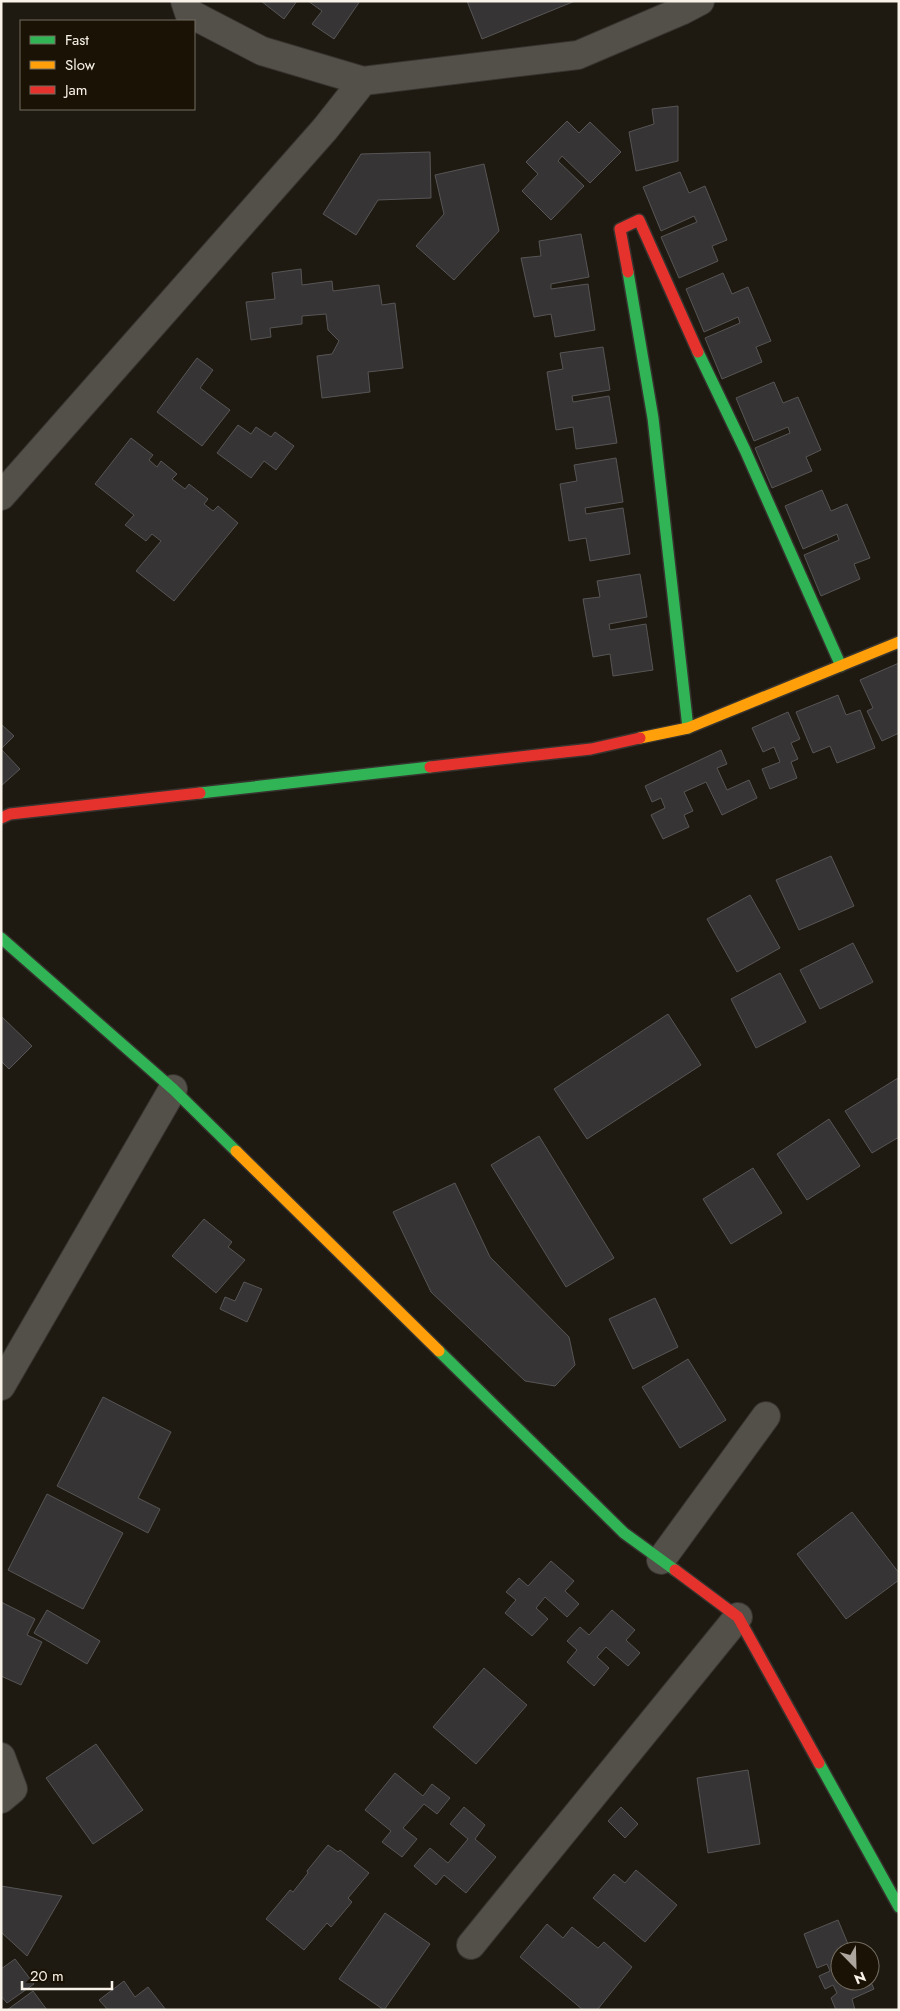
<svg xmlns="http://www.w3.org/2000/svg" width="900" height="2011" viewBox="0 0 900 2011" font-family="Jost,sans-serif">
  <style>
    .building { fill: #363434; stroke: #575555 }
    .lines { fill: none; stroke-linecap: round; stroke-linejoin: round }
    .street-casing { stroke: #37332e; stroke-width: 30 }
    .fast-casing { stroke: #37332e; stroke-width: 14 }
    .slow-casing { stroke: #37332e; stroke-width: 14 }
    .jam-casing { stroke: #37332e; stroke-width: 14 }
    .street { stroke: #53504a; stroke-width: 28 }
    .fast { stroke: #30b455; stroke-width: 11 }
    .slow { stroke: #ff9f0a; stroke-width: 11 }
    .jam { stroke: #e5322d; stroke-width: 11 }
  </style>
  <rect width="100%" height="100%" fill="#1e1a12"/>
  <path class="building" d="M 261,1 L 297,1 L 284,19 Z
    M 308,1 L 360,1 L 334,39 L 312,24 L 322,11 Z
    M 467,1 L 575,1 L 482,39 Z
    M 678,106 L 678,161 L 636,171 L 629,132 L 654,124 L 652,109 Z
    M 567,121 L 579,133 L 590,122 L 621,152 L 590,183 L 562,156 L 558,161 L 584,186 L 551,220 L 522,191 L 538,174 L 526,162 Z
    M 430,152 L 431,198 L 378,200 L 356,235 L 323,214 L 361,154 Z
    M 484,164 L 499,231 L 454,280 L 416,246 L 444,214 L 435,175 Z
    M 680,172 L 689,193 L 705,186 L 727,240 L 712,246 L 718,261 L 679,278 L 661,237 L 697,222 L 694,216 L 661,231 L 643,187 Z
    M 581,234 L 589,277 L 551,284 L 551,289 L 588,284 L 595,330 L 555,337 L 551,314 L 534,317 L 521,258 L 541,256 L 539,241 Z
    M 301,269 L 302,285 L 332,281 L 333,291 L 379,285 L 382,305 L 395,303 L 403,368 L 368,372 L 370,392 L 322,398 L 317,356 L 332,354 L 339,341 L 328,330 L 326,314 L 302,316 L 302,324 L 270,328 L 271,337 L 251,340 L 246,302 L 275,299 L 272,273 Z
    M 723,273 L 732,294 L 748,287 L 771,341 L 756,347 L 762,362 L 722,379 L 705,338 L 740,323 L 738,317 L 704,332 L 686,289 Z
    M 603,347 L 610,390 L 572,396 L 573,402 L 609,396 L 617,443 L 576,449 L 573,427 L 556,430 L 547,372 L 563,369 L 560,353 Z
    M 197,358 L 213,370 L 200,388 L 230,410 L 202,446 L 157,412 Z
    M 774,382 L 783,403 L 798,397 L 821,450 L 806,457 L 812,471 L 772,488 L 755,448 L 790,433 L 788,427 L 754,441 L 736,398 Z
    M 238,425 L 251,434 L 256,427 L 271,437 L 275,432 L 294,446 L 276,470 L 264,461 L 251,478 L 217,453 Z
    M 131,438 L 153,455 L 149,460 L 157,467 L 161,461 L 177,474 L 172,479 L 185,489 L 189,484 L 208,499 L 204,504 L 213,511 L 218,506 L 238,523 L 174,601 L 136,571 L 161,541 L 152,534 L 146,541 L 125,525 L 134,515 L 95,484 Z
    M 616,458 L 623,502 L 585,508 L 586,514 L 623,508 L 630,554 L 590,561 L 586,538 L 569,541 L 560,484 L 577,481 L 574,465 Z
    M 822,490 L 831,511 L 847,504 L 870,558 L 854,564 L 860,579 L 821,596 L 804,555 L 839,540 L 837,534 L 803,549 L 785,506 Z
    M 640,574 L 647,617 L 609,624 L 610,630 L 646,624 L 653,670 L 613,676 L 610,654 L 593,657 L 583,599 L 600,597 L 597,581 Z
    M 899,663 L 899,733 L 882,741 L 867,711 L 873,708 L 860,680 Z
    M 838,695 L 846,715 L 860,710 L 875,748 L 837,763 L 830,746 L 813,753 L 796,712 Z
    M 788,712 L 800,739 L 791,743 L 798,759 L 791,762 L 797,778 L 770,789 L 762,769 L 780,762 L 774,747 L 763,752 L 752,728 Z
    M 1,724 L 14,736 L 1,749 L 20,769 L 1,786 Z
    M 721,750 L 727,764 L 717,768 L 727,790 L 749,780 L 757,798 L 722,815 L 706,782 L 684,792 L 693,811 L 684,815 L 689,827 L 663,839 L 651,815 L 665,808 L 661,798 L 652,802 L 645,786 Z
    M 831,856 L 854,906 L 799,930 L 776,880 Z
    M 750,895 L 780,948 L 737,972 L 707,919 Z
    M 853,943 L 873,982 L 820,1009 L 800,970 Z
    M 780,973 L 806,1022 L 756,1048 L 731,999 Z
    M 668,1014 L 701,1065 L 587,1139 L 554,1089 Z
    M 1,1016 L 32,1046 L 9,1069 L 1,1061 Z
    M 898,1078 L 899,1137 L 872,1153 L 845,1111 Z
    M 829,1119 L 860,1166 L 807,1200 L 777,1154 Z
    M 539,1136 L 614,1258 L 566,1287 L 491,1165 Z
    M 753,1168 L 782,1213 L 731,1244 L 703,1199 Z
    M 455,1183 L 490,1257 L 569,1337 L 575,1365 L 555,1386 L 525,1381 L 431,1292 L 393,1212 Z
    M 204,1219 L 232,1242 L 228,1247 L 245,1260 L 216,1293 L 172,1256 Z
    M 244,1282 L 262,1289 L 247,1322 L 220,1309 L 225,1297 L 235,1301 Z
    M 655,1298 L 678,1347 L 633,1369 L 609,1319 Z
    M 688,1359 L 726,1420 L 680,1448 L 642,1387 Z
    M 103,1397 L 171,1432 L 138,1498 L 160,1509 L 148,1533 L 57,1486 Z
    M 47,1494 L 123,1533 L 83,1609 L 8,1570 Z
    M 852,1512 L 899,1573 L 899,1580 L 846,1619 L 797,1554 Z
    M 551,1561 L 574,1581 L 565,1591 L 579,1604 L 567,1617 L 545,1597 L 536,1608 L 548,1619 L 532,1636 L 505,1613 L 516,1600 L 506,1592 L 519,1578 L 528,1586 Z
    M 1,1602 L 35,1619 L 27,1635 L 42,1642 L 21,1685 L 1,1676 Z
    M 47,1610 L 100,1641 L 87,1664 L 34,1633 Z
    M 612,1610 L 635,1630 L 626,1640 L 640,1653 L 628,1666 L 606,1647 L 597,1657 L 609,1668 L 594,1686 L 567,1662 L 577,1650 L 567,1641 L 580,1627 L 589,1635 Z
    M 484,1668 L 527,1705 L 476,1764 L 433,1727 Z
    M 96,1744 L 143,1810 L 93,1844 L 46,1778 Z
    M 748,1770 L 760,1844 L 708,1853 L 697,1778 Z
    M 395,1773 L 423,1796 L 432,1784 L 450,1798 L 437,1814 L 424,1804 L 403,1828 L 417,1839 L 402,1857 L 382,1842 L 391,1831 L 365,1810 Z
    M 464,1807 L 485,1825 L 475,1839 L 496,1857 L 466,1893 L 444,1875 L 436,1885 L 414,1866 L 430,1848 L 448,1863 L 468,1839 L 450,1824 Z
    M 621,1807 L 638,1824 L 625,1838 L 608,1821 Z
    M 328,1845 L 338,1852 L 340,1850 L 369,1873 L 348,1898 L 352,1902 L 331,1927 L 327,1923 L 304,1950 L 266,1919 L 290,1890 L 293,1892 L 308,1873 L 307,1871 Z
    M 636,1870 L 677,1905 L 645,1942 L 593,1898 L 614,1874 L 625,1883 Z
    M 1,1886 L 62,1896 L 27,1956 L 1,1932 Z
    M 385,1913 L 430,1944 L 384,2010 L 339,1979 Z
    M 838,1920 L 848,1944 L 840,1947 L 842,1951 L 840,1951 L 840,1954 L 834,1957 L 838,1966 L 840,1965 L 840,1981 L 870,1980 L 874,1989 L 852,1999 L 855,2010 L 836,2010 L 831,1998 L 837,1993 L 833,1985 L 825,1989 L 819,1976 L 830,1971 L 827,1964 L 817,1968 L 804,1934 Z
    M 547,1924 L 563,1938 L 572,1927 L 598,1948 L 604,1942 L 632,1967 L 597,2010 L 583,2010 L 520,1957 Z
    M 15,1959 L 34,1984 L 7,2003 L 1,1996 L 1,1969 Z
    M 124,1981 L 135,1997 L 148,1987 L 166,2010 L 108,2010 L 99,2000 Z
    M 33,1991 L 47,2010 L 7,2010 Z"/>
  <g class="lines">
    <defs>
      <path id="street" d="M 363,81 L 578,55 L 681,11 L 700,1
        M 1,496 L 325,129 L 363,81 L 262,51 L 189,13 L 185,1
        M 1,1386 L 173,1089
        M 661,1560 L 766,1416
        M 1,1757 L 13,1789 L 1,1799
        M 471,1945 L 738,1617"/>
      <path id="fast" d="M 628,272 L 653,418 L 688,728
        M 698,352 L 745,450 L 841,666
        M 200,793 L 430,767
        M 1,938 L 173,1089 L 236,1151
        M 439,1351 L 624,1533 L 675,1570
        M 819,1763 L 899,1907"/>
      <path id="slow" d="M 640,738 L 688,728 L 899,642
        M 236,1151 L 439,1351"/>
      <path id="jam" d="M 628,272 L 620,229 L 639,220 L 698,352
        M 430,767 L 591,749 L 640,738
        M 1,818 L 10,814 L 200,793
        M 675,1570 L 738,1617 L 819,1763"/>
    </defs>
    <use href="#street" class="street-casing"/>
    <use href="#fast" class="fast-casing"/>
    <use href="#slow" class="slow-casing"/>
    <use href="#jam" class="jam-casing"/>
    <use href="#street" class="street"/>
    <use href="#fast" class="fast"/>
    <use href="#slow" class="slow"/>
    <use href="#jam" class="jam"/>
  </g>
  <rect width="900" height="2011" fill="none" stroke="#f8f2e9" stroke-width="5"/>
  <rect x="20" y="20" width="175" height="90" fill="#1a1205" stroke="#736c60"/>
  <rect x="30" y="36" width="25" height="8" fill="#30b455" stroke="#736c60"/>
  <text x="65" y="45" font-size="15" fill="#f8f2e9">Fast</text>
  <rect x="30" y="61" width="25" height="8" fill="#ff9f0a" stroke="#736c60"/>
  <text x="65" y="70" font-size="15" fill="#f8f2e9">Slow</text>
  <rect x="30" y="86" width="25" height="8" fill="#e5322d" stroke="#736c60"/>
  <text x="65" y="95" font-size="15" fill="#f8f2e9">Jam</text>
  <g transform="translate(855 1966) rotate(157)"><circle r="24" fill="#1a1205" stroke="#736c60"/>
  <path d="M0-4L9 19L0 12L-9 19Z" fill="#aca69e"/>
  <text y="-8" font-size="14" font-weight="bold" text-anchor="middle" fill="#f8f2e9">N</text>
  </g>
  <path d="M22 1981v8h90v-8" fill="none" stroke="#f8f2e9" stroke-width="2.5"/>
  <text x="30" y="1981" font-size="15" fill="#f8f2e9" stroke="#1a1205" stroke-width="4" paint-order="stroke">20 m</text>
</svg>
